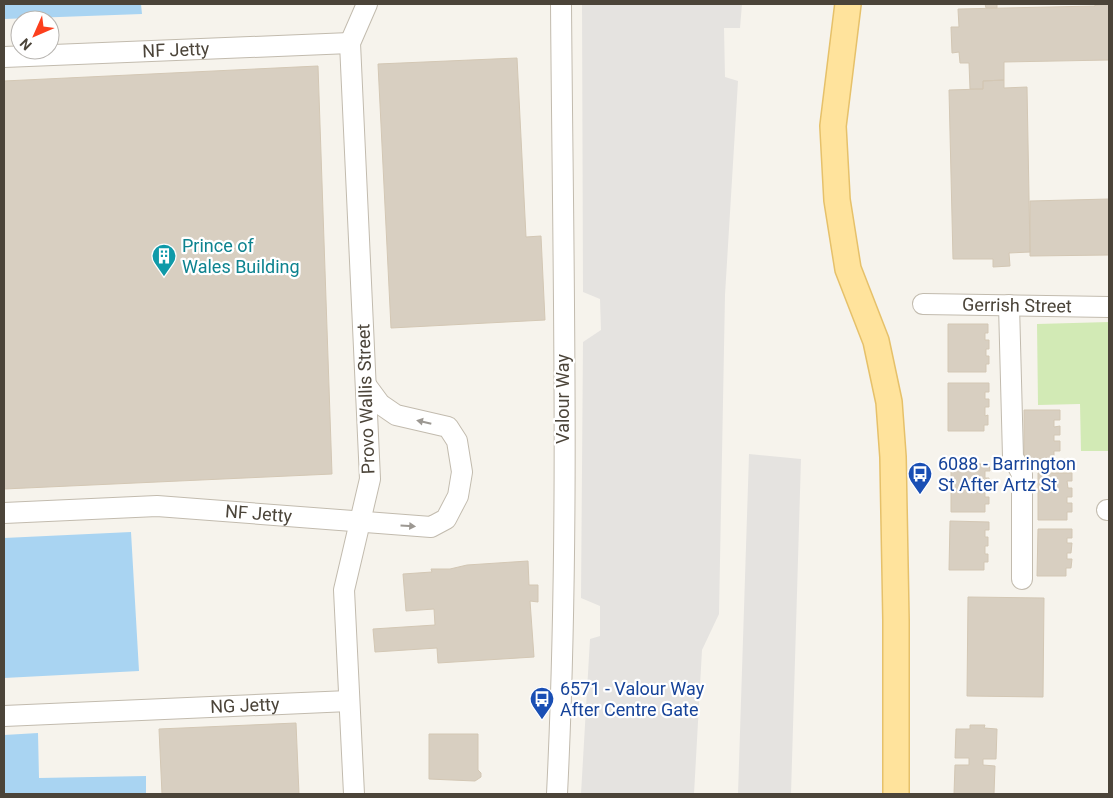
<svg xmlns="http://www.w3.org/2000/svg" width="1113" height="798" viewBox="0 0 1113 798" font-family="Roboto,sans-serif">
  <rect width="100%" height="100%" fill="#f6f3ec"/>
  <path fill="#d2eab5" d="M1109,322V451H1081L1080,404L1038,405L1037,324Z"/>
  <path fill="#e5e3e0" d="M582,4H742L740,28H724L725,77L738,81L725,295L719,614L702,650L694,794H581L590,639L600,636V606L581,598L583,342L601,330L600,299L583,292Z
    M749,454L801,459L791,794H738Z"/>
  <path fill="#a9d4f2" d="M4,4H141L142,14L4,19Z
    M131,532L139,671L4,678V538Z
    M38,733L39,778L146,776V794H4V735Z"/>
  <path fill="#d8cfc1" stroke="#d3c7b4" d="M985,4H997V8H986Z
    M1109,4V60L1004,62V80L983,81V89H970L969,63H960L959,52L952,53L951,27H959L958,9L1095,6V5Z
    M517,58L526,237L541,236L545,320L391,328L378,64Z
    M318,66L332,474L4,489V81Z
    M1004,80V88L1027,87L1030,252L1009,253L1010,266L993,267V259H953L949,90L983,89V81Z
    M1109,199V255L1030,256V201Z
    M948,324H988V333H985V340H989V349H986V356H989V364H986V372H948Z
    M948,383H989V392H985V399H989V407H985V416L988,415V425H984V431H948Z
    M1024,410H1060V420H1054V427L1060,426V435H1054V441H1060V451H1054V459H1024Z
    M951,464H989L990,471H985V478H989V488H985V497H989V504H985V512H951Z
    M1038,473H1072V481H1067L1068,488H1072V497H1067V503H1072V512H1067V520H1038Z
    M950,521L989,522V530H985V537H988V546H985V554H988V562H984V570H949Z
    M1038,529H1072V538H1067V543H1072L1071,553H1067V559H1072L1071,568H1066V576H1037Z
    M528,561L529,585H538V602L530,601L534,657L438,663L437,648L375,652L373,629L435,625L434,609L406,611L403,574L432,572L431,569H450L467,565Z
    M968,597L1044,598L1043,697L967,696Z
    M296,723L299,794H162L159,729Z
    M970,725H985L984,728L997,729L996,759H983V765L995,766L994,794H954L955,765H969V758H955L956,729H970Z
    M429,734H478V770L481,773V777L475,781L429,779Z"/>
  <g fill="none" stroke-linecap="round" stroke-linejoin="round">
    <defs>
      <g id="minor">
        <path id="s1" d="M4,57L350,43"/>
        <path id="s2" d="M923,304L1109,307"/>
        <path d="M1009,305L1013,457L1022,474V579"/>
        <path d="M1107,510H1109"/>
        <path id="s3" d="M4,513L157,506L431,527L446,519L458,496L462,472L457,441L448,427L396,415L380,404L366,385"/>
        <path id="s4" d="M4,716L349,701"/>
        <path d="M354,794L344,590L370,479L350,43L367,4"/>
        <path d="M557,794C570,531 563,267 561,4"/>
      </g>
      <path id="major" d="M848,4L833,126L837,200L848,269L876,341L889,402L893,457L896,620V794"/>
    </defs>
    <use href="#minor" stroke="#c2bbae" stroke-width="22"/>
    <use href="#major" stroke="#e6c16a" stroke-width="28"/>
    <use href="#minor" stroke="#fff" stroke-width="20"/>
    <use href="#major" stroke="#ffe39c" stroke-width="25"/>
  </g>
  <defs><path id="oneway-solid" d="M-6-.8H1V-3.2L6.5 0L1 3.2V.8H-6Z" transform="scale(1.25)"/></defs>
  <g fill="#9c9892">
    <use href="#oneway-solid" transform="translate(424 422) rotate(-167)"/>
    <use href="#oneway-solid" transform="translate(408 526) rotate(4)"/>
  </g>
  <defs>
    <symbol id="building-pin" viewBox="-11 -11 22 30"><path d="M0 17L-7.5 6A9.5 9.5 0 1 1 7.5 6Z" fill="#0f9aa8" stroke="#fff"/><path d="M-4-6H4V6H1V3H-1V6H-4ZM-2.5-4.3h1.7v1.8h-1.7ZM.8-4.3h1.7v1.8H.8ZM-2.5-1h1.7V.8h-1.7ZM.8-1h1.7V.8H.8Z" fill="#fff"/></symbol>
    <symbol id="bus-pin" viewBox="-11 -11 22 30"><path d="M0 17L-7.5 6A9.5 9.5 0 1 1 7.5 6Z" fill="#1a4fb4" stroke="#fff"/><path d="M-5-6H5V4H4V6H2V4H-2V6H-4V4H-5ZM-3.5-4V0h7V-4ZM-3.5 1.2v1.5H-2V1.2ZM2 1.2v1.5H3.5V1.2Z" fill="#fff"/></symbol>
  </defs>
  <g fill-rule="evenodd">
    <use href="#building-pin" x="150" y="242" width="28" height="38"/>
    <use href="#bus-pin" x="906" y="460" width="28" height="38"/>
    <use href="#bus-pin" x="528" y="685" width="28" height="38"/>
  </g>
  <g text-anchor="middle" stroke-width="4.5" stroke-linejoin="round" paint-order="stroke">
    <g font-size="18" fill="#4b4439" stroke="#fff">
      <text dy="6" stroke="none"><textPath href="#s1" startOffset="172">NF Jetty</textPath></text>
      <text dy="6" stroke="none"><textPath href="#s2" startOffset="94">Gerrish Street</textPath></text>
      <text transform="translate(366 399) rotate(-92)" y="6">Provo Wallis Street</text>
      <text transform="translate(563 399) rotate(-90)" y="6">Valour Way</text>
      <text dy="6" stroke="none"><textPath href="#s3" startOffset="255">NF Jetty</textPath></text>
      <text dy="6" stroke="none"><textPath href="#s4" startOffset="241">NG Jetty</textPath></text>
    </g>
    <g font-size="18" fill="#0d838f" stroke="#fff" text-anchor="start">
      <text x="182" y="252">Prince of<tspan x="182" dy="21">Wales Building</tspan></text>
    </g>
    <g font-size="18" fill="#164399" stroke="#fff" text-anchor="start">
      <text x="938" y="470">6088 - Barrington<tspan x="938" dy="21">St After Artz St</tspan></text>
      <text x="560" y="695">6571 - Valour Way<tspan x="560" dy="21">After Centre Gate</tspan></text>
    </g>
  </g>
  <rect width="1113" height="798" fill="none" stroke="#4b4439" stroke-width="10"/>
  <g transform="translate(35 35) rotate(225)"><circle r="24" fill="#ffffff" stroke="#b7b4b0"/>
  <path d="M0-4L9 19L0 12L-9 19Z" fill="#fc3f1d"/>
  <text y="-8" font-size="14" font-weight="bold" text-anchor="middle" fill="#4b4439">N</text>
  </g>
</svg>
